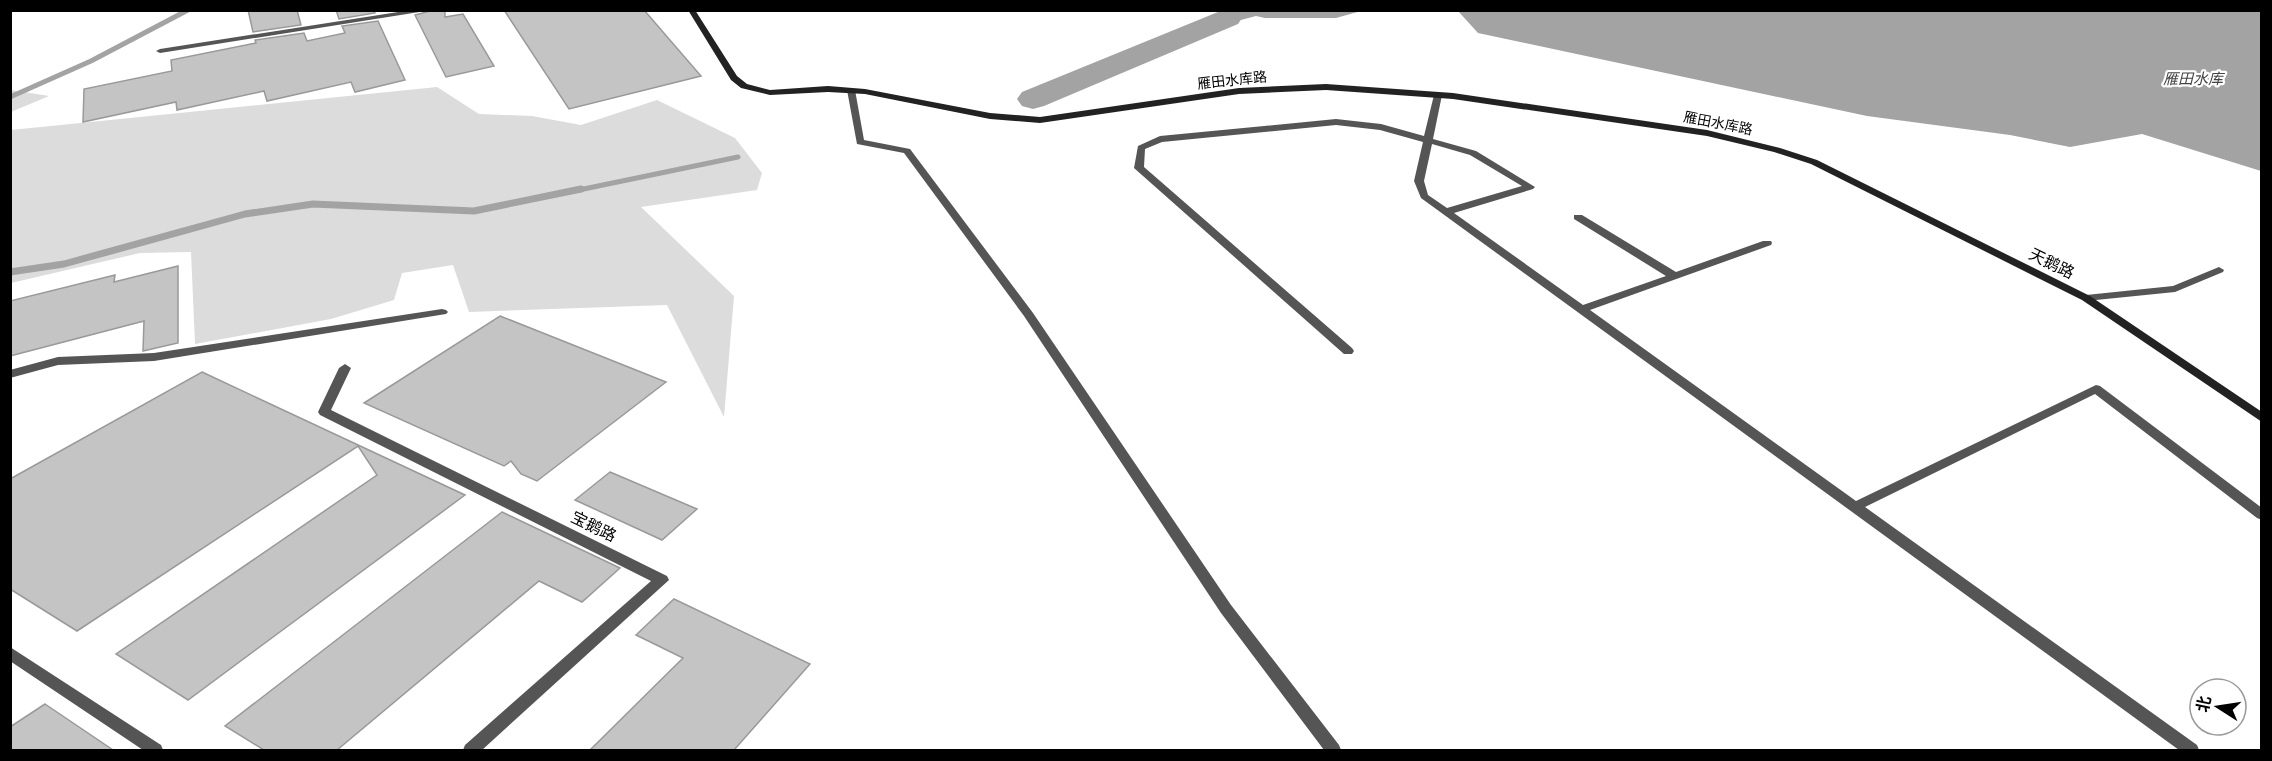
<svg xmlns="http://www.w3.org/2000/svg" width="2272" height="761" viewBox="0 0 2272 761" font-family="'PT Sans Narrow','Noto Sans SC',sans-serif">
  <rect width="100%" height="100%" fill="#fff"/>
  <path fill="#dcdcdc" d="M437,87L479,114L532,116L581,125L657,100L735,138L762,173L757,190L641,207L734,296L724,417L667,305L469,312L453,265L402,273L394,300L331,319L195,344L191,252L140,253L11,283V130Z
    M11,90L49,96L11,112Z"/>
  <path fill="#a3a3a3" d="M1224,10H1361V11L1336,18H1265L1256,16L1237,21L1218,14Z
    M1458,11H2261V171L2142,134L2070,147L2010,135L1867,116L1478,33Z"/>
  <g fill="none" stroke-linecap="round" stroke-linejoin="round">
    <path stroke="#a3a3a3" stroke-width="5" d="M10,97L91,61L188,10
      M574,191L738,157"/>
    <path stroke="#a3a3a3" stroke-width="7" d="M10,272L64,264L245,214L313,204L474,211L581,189"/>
    <path fill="#a3a3a3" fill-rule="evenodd" d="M1232,10L1238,12L1242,18L1238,24L1044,106L1033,109L1022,106L1017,99L1022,92L1218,12Z"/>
  </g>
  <path fill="#c4c4c4" stroke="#999" stroke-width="1.5" d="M248,10H297L301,25L253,32Z
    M336,10H374L375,13L339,19Z
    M434,10H445V17L463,14L494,66L446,77L415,15Z
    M504,10H644L701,76L569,109Z
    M378,21L405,80L355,92L351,82L267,101L264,91L177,110L176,102L83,122L84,89L172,71L171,60L256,43L255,40L304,33L307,41L345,33L342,26Z
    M178,266V343L143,351L144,321L10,356V301L115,275L114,282Z
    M500,316L563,341L666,382L537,481L521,474L511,461L504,466L364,403Z
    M202,372L465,495L188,700L116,654L377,475L358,446L77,631L10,589V479Z
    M610,472L697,509L662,540L575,500Z
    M502,512L620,568L582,602L539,581L337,750H264L225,726Z
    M674,599L810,664L734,750H590L683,658L636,635Z
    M45,704L113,750H10V727Z"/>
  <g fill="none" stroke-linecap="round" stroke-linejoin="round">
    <path fill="#555" fill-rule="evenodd" d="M411,10H432L160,53L156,51L160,49Z
      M848,88L855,90L864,140L910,149L1033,313L1231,605L1339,745L1341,750H1324L1221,613L1024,316L904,153L857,144L847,90Z
      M1438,92L1442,95L1433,139L1476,151L1535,187L1533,189L1454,213L1583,305L1666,276L1574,219V215H1582L1676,272L1763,241H1771L1772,243L1771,245L1590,310L1856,501L2096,385L2100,386L2262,508V520L2257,518L2095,394L1865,507L2197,745L2199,750H2179L1421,198L1414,181L1423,142L1380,130L1336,125L1162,142L1145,149L1144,167L1352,348L1354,351L1352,354H1344L1134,168L1138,146L1160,136L1336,119L1381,124L1424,136L1434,95ZM1432,144L1470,155L1522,186L1447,208L1428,195L1424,181Z
      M2219,267L2224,270L2223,272L2175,292L2086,301L2080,298L2086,295L2173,286Z
      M442,309L446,310L448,312L446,314L154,361L58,365L10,378V370L58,357L154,353Z
      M345,364L351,368L331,410L667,576L669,580L482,750H463L465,745L651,581L320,415L318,412L339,368Z
      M10,647L161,745L163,750H143L10,661Z"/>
    <path fill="#222" fill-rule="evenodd" d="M688,10H695L737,76L747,84L770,90L828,86L865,89L990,113L1040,117L1239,88L1326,84L1453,93L1707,130L1780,148L1817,160L2090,296L2262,412V422L2082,300L1811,164L1774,152L1707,136L1453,99L1326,90L1239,94L1040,123L990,119L865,94L828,92L770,95L741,88L731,80Z"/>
  </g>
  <g text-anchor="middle" stroke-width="4.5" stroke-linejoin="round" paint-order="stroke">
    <g font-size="14" fill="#000" stroke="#fff">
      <text transform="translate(1232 80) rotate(-6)" y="5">雁田水库路</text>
      <text transform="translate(1718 123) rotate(11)" y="5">雁田水库路</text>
    </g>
    <g font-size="15" font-style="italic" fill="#444" stroke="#fff">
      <text x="2193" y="84">雁田水库</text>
    </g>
    <g font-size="16" fill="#000" stroke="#fff">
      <text transform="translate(2052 263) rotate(26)" y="6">天鹅路</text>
      <text transform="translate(594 526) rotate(26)" y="6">宝鹅路</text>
    </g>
  </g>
  <rect width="2272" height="761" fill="none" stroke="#000000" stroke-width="24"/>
  <g transform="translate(2218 707) rotate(282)"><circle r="28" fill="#ffffff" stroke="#999999" stroke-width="1.5"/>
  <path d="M0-4.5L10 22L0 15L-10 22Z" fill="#000000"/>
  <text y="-9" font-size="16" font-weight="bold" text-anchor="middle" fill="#000000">北</text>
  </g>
</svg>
